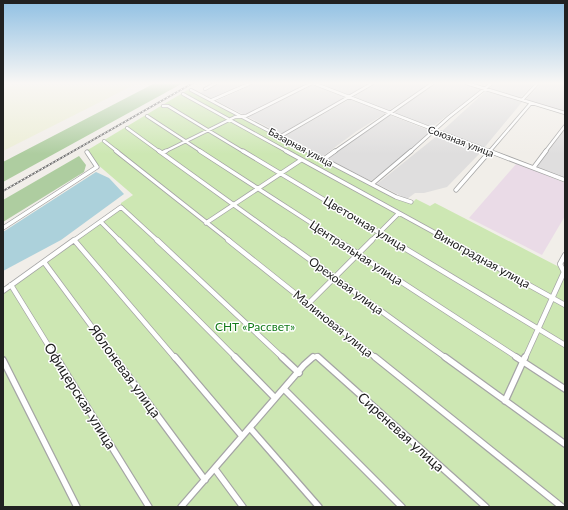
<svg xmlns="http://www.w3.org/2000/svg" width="568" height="510" viewBox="0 0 568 510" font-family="Lato,sans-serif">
  <rect width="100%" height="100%" fill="#f1eee9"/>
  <path fill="#dfdede" d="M219,83H249L213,99L200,93Z
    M256,83H308L245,115L216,101Z
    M317,83H370L349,95Z
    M377,83H430L388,111L353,97Z
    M436,83H462L482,89L432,127L393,113Z
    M495,83H535L520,98L488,89Z
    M542,83H565V112L525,100Z
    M313,84L346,97L281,134L248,117Z
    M487,90L522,102L484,148L441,132Z
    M350,99L386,113L357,131L323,156L285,136Z
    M390,115L433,132L371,181L328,159L362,133Z
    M565,129V180L536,167Z
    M438,135L482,151L447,187L424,193H415L407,199L377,184Z"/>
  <path fill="#eadbe7" d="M517,163L565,183V216L542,255L469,218Z"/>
  <path fill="#eceed6" d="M18,83H138L3,151V89Z"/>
  <path fill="#cde7b3" d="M189,89L372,184L412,203L416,199L430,206L435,203L565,270V507H3V291L121,207V203L133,195L90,158L86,151Z"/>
  <path fill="#aecda0" d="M155,83H183L3,182V162Z
    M79,156L86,165L84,172L3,222V200Z"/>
  <path fill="#acd1db" d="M96,172L109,178L124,194L61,240L3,271V232Z"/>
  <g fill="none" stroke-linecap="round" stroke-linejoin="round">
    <path stroke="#acd1db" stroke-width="2.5" d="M3,84L7,83"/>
    <defs>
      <path id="minor-far3" d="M313,83L492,152
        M466,83L565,113
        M205,89L216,83
        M191,90L309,152
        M183,94L288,152
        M212,100L251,83
        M522,100L538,83
        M163,106H168L244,152
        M147,116L202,152
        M127,128L160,152
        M281,136L373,83
        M104,141L118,152
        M164,152L235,117L246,116L312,83
        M334,152L433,83
        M410,152L449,117L492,83
        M489,152L531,103
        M545,152L565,126"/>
      <path id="minor-far2" d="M116,151L230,241
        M159,151L284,241
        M200,151L339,241
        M243,151L393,241
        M286,151L450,241
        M308,151L396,197L411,202
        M489,151L565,180
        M162,153L166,151
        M324,159L335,151
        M534,167L546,151
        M372,184L411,151
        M456,190L490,151
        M101,222L120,241
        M206,223L301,160
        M3,228L97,167L87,152
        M73,241L121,207L158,241
        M371,241L399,213"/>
      <path id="minor-far1" d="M119,240L236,358
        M157,240L283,358
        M228,240L376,358
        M283,240L446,358
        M337,240L518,358
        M391,240L565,345
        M448,240L565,305
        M75,241L175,358
        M44,262L115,358
        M11,285L56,358
        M3,291L74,240
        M308,304L372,240
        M312,358L317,356L319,358
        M525,358L564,272L560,264L565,255"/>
      <path id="minor" d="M56,357L149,507
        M114,357L205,480
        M175,357L242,436
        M235,357L275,398
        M282,357L299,373
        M318,357L486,507
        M375,357L562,507
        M445,357L565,444
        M516,357L565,389
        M3,360L77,507
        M284,389L402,507
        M505,401L525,357
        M250,428L319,507
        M215,469L243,507
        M181,507L304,365L313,357"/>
    </defs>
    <use href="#minor-far3" stroke="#a5a5a5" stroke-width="4"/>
    <use href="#minor-far2" stroke="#a5a5a5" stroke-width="5"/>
    <use href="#minor-far1" stroke="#a5a5a5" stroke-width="6"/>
    <use href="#minor" stroke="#a5a5a5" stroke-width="8"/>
    <use href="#minor-far3" stroke="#fff" stroke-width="2.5"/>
    <use href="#minor-far2" stroke="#fff" stroke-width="3.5"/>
    <use href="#minor-far1" stroke="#fff" stroke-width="4.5"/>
    <use href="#minor" stroke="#fff" stroke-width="5.5"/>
    <defs>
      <path id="rail" d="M3,191L193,83"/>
    </defs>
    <use href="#rail" stroke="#6f6f6f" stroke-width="2"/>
    <use href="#rail" stroke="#fff" stroke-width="1" stroke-dasharray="2" stroke-linecap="butt"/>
  </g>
  <linearGradient id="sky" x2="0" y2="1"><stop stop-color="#90c0e3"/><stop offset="0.54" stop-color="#f9f7f5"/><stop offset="1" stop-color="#f9f7f5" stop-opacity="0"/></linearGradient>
  <rect width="568" height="154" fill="url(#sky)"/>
  <g text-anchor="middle" stroke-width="3" stroke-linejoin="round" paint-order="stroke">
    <g font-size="10" fill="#212121" stroke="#fff">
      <text transform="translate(461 141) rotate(21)" y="4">Союзная улица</text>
      <text transform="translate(301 147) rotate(28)" y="4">Базарная улица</text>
    </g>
    <g font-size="12" fill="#212121" stroke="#fff">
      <text transform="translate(365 224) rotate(31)" y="4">Цветочная улица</text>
      <text transform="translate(356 253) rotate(33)" y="4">Центральная улица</text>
      <text transform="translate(482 259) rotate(29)" y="4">Виноградная улица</text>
      <text transform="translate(346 286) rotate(36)" y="4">Ореховая улица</text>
      <text transform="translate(333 324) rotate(39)" y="4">Малиновая улица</text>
    </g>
    <g font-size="12" fill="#137b1a" stroke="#fff">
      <text x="255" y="331">СНТ «Рассвет»</text>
    </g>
    <g font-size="14" fill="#212121" stroke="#fff">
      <text transform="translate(125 371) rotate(54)" y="5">Яблоневая улица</text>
      <text transform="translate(80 396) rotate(58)" y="5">Офицерская улица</text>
      <text transform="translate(401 432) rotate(42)" y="5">Сиреневая улица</text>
    </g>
  </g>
  <rect width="568" height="510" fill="none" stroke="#212121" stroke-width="8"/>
</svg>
